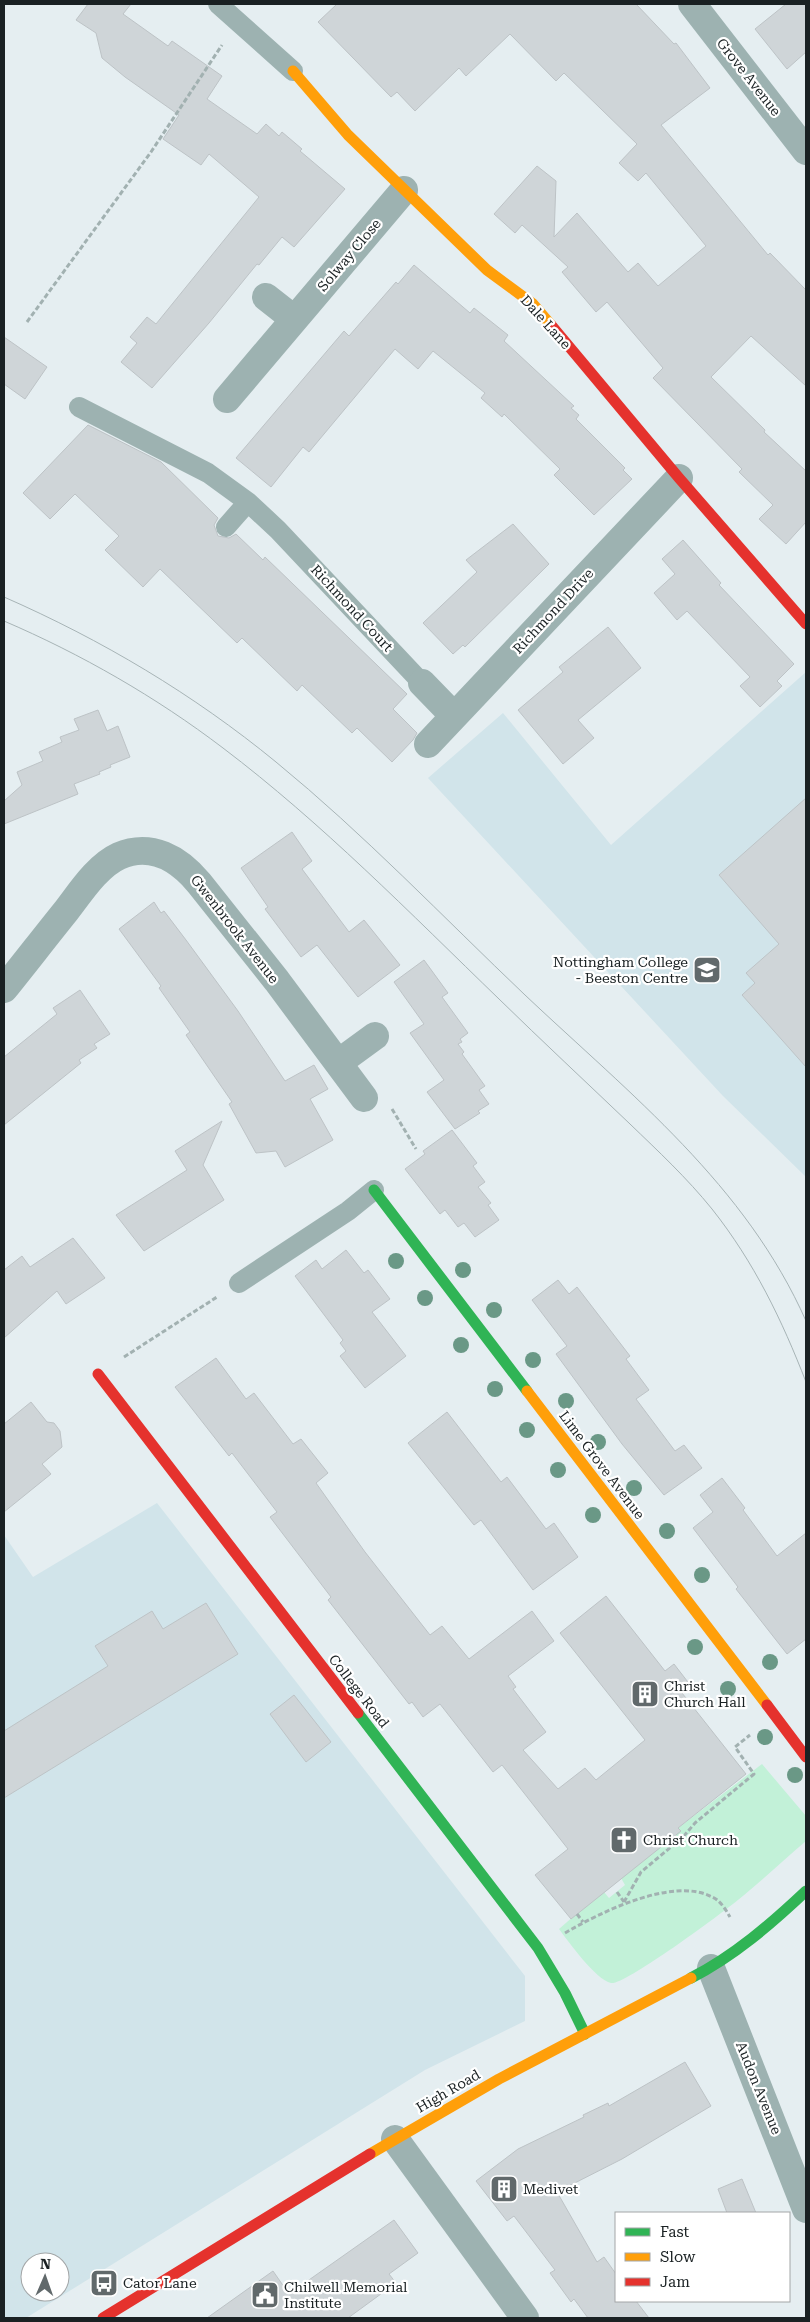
<svg xmlns="http://www.w3.org/2000/svg" width="810" height="2322" viewBox="0 0 810 2322" font-family="'Roboto Serif',serif">
  <rect width="100%" height="100%" fill="#e5eef1"/>
  <path fill="#d1e4ea" fill-rule="evenodd" d="M806,672V1177L723,1096L428,778L503,713L611,845Z
    M157,1503L525,1976V2021L425,2070L26,2318H4V1535L33,1577ZM30,2262H60V2292H30Z"/>
  <path fill="#c2f1d8" d="M762,1764L806,1816V1841C779,1864 753,1889 725,1910C711,1921 623,1986 611,1983C596,1980 568,1941 559,1929L583,1908L599,1886L609,1898L625,1885L621,1878L678,1828Z"/>
  <path fill="#cfd5d8" stroke="#bdc3c6" d="M88,4H131L123,14L168,46L172,41L222,76L207,99L257,134L266,124L279,136L282,132L302,149L300,151L345,189L294,247L282,237L259,265L257,264L209,323L152,388L121,362L137,343L130,337L147,317L156,324L259,197L209,154L201,165L163,139L179,115L125,77L102,58L96,33L76,20Z
    M337,4H636L674,44L676,43L710,88L661,125L768,255L770,253L806,290V386L751,336L711,377L765,430L764,432L806,471V522L786,544L759,519L773,505L739,472L742,469L653,378L663,368L607,302L596,312L562,272L568,267L522,225L515,233L494,214L537,166L556,181L554,237L577,213L628,272L638,263L658,286L706,246L646,173L638,181L619,163L637,144L564,73L556,81L510,34L466,76L459,68L415,111L397,92L391,97L318,22Z
    M786,4H806V52L787,69L755,29Z
    M414,265L470,313L474,308L508,335L504,341L574,406L571,408L579,415L576,419L625,468L623,470L632,479L594,515L554,475L560,469L504,414L502,417L481,398L485,393L433,351L418,369L395,349L309,452L303,447L271,487L236,458L344,331L349,336L396,282L398,284Z
    M4,337L47,367L25,399L4,384Z
    M88,425L161,462L218,518L214,525L218,536L229,538L236,534L263,560L265,557L407,694L393,709L417,733L413,740L392,762L357,728L352,733L302,685L297,691L242,638L237,643L160,569L143,587L105,550L119,536L75,494L50,519L23,493Z
    M513,524L549,564L465,647L463,645L453,654L423,623L477,572L466,560Z
    M683,540L721,583L719,585L794,664L777,681L782,686L760,707L740,686L750,677L687,611L677,620L654,593L675,574L662,559Z
    M608,627L641,668L578,720L594,738L563,764L518,710L563,672L559,667Z
    M98,710L107,731L118,726L130,757L110,765L111,767L99,772L100,774L74,784L78,794L4,824V801L22,785L17,772L43,761L39,752L62,742L60,737L79,730L74,719Z
    M806,798V1067L742,995L755,983L746,973L779,944L719,875Z
    M292,832L312,861L302,869L349,932L364,920L400,965L358,997L317,945L301,957L265,909L268,907L241,868Z
    M154,902L161,913L164,911L186,940L238,1011L285,1081L314,1065L328,1089L310,1099L333,1140L285,1167L276,1151L256,1153L229,1104L232,1102L186,1035L190,1032L159,988L161,986L119,929Z
    M424,960L448,993L442,997L468,1033L460,1039L462,1042L458,1044L464,1052L462,1054L485,1086L479,1090L489,1104L478,1111L480,1113L455,1129L427,1092L444,1080L410,1033L424,1024L394,982Z
    M80,990L110,1034L94,1044L97,1048L79,1060L81,1063L4,1125V1057L57,1014L53,1008Z
    M222,1121L203,1165L224,1200L144,1251L116,1215L187,1170L175,1151Z
    M452,1130L477,1163L473,1166L485,1182L478,1187L491,1203L488,1205L499,1220L475,1237L464,1223L458,1227L445,1210L440,1214L405,1169L425,1154L423,1151Z
    M73,1238L105,1278L66,1304L57,1291L4,1338V1270L22,1256L30,1267Z
    M346,1250L364,1273L368,1270L390,1299L372,1312L406,1356L365,1388L340,1356L346,1351L340,1343L343,1340L295,1276L316,1260L322,1269Z
    M558,1280L569,1294L577,1287L630,1356L626,1359L649,1390L636,1399L675,1451L684,1445L702,1468L664,1495L622,1444L556,1354L567,1346L532,1300Z
    M216,1358L246,1399L254,1393L293,1444L301,1439L328,1473L316,1483L365,1552L430,1635L442,1626L469,1659L532,1611L554,1641L508,1676L516,1687L513,1689L546,1732L523,1750L558,1789L585,1768L596,1780L645,1740L560,1633L606,1596L665,1671L674,1664L691,1686L682,1693L746,1774L678,1828L681,1831L571,1919L535,1875L568,1849L502,1765L493,1772L440,1704L423,1717L412,1702L409,1704L328,1600L331,1597L270,1517L277,1512L232,1453L229,1456L175,1387Z
    M31,1402L47,1422L54,1423L60,1431L62,1447L42,1464L51,1474L4,1512V1424Z
    M447,1412L501,1482L507,1477L546,1529L554,1523L578,1557L533,1590L481,1520L474,1525L408,1443Z
    M722,1478L745,1508L743,1510L777,1556L806,1533V1639L787,1654L736,1589L738,1587L693,1528L713,1512L700,1495Z
    M206,1603L238,1654L4,1798V1731L108,1666L95,1646L152,1611L163,1629Z
    M294,1695L331,1742L306,1762L270,1714Z
    M685,2062L711,2106L622,2159L557,2192L597,2262L604,2257L616,2274V2301H636L649,2318H588L574,2299L571,2302L550,2273L555,2270L514,2216L507,2221L476,2181L518,2149L584,2117L583,2115L608,2103L609,2106Z
    M742,2179L756,2213H727L718,2189Z
    M394,2220L418,2253L389,2274L396,2283L348,2318H207L273,2271L289,2294Z"/>
  <g fill="none" stroke-linecap="round" stroke-linejoin="round">
    <path stroke="#a2b1b1" stroke-width="3" stroke-dasharray="5 2.5" stroke-linecap="butt" d="M27,322L151,152L222,45
      M392,1109L416,1149
      M124,1357L217,1297
      M617,1892L624,1902
      M624,1902L641,1872L683,1837L695,1823L754,1774L735,1747L750,1735
      M577,1914L583,1922
      M565,1933C599,1913 673,1876 712,1897C720,1900 726,1910 730,1917"/>
    <path stroke="#9db2b1" stroke-width="20" d="M218,4L293,71
      M79,407L208,473L248,502L278,530L422,683
      M226,527L248,502
      M239,1283L348,1211L374,1190"/>
    <path stroke="#9db2b1" stroke-width="28" d="M692,4L806,151
      M266,297L294,319
      M227,399L404,190
      M422,683L454,716
      M428,744L679,478
      M4,989C25,963 45,937 66,911C80,893 97,866 119,856C151,842 179,859 199,883L277,981L364,1098
      M338,1063L375,1036
      M711,1968L806,2209
      M395,2139L525,2318"/>
    <path stroke="#30b455" stroke-width="11" d="M374,1190L527,1391
      M358,1713L538,1948L565,1993L585,2034
      M691,1978C734,1956 771,1924 806,1891"/>
    <path stroke="#ff9f0a" stroke-width="11" d="M293,71L348,135L487,270L533,304L551,325
      M527,1391L767,1705
      M370,2154L499,2079L691,1978"/>
    <path stroke="#e5322d" stroke-width="11" d="M551,325L679,478L806,624
      M98,1374L358,1713
      M767,1705L806,1757
      M103,2318L370,2154"/>
    <path stroke="#a7b4b6" stroke-width="1" d="M4,597C102,640 193,694 276,762C364,834 443,917 525,995C631,1095 746,1185 806,1321
      M4,621C81,654 156,697 223,748C322,823 410,913 499,999C542,1041 586,1082 630,1124C658,1151 687,1178 712,1209C754,1262 782,1320 806,1382"/>
  </g>
  <g fill="#6a9886">
    <circle cx="396" cy="1261" r="8"/>
    <circle cx="463" cy="1270" r="8"/>
    <circle cx="425" cy="1298" r="8"/>
    <circle cx="494" cy="1310" r="8"/>
    <circle cx="461" cy="1345" r="8"/>
    <circle cx="533" cy="1360" r="8"/>
    <circle cx="495" cy="1389" r="8"/>
    <circle cx="566" cy="1401" r="8"/>
    <circle cx="527" cy="1430" r="8"/>
    <circle cx="598" cy="1442" r="8"/>
    <circle cx="558" cy="1470" r="8"/>
    <circle cx="634" cy="1488" r="8"/>
    <circle cx="593" cy="1515" r="8"/>
    <circle cx="667" cy="1531" r="8"/>
    <circle cx="702" cy="1575" r="8"/>
    <circle cx="695" cy="1647" r="8"/>
    <circle cx="770" cy="1662" r="8"/>
    <circle cx="728" cy="1689" r="8"/>
    <circle cx="765" cy="1737" r="8"/>
    <circle cx="795" cy="1775" r="8"/>
  </g>
  <defs>
    <symbol id="university-square" viewBox="-11 -11 22 22"><rect x="-9" y="-9" width="18" height="18" rx="4" fill="#61696b" stroke="#fff"/><path d="M0-5L7-2L0 1L-7-2ZM-4 1L0 2.5L4 1V4Q0 6-4 4Z" fill="#fff"/></symbol>
    <symbol id="building-square" viewBox="-11 -11 22 22"><rect x="-9" y="-9" width="18" height="18" rx="4" fill="#61696b" stroke="#fff"/><path d="M-4-6H4V6H1V3H-1V6H-4ZM-2.5-4.3h1.7v1.8h-1.7ZM.8-4.3h1.7v1.8H.8ZM-2.5-1h1.7V.8h-1.7ZM.8-1h1.7V.8H.8Z" fill="#fff"/></symbol>
    <symbol id="church-square" viewBox="-11 -11 22 22"><rect x="-9" y="-9" width="18" height="18" rx="4" fill="#61696b" stroke="#fff"/><path d="M-1.2-6h2.4v3.5h3.3v2.4h-3.3V6h-2.4V-.1h-3.3v-2.4h3.3Z" fill="#fff"/></symbol>
    <symbol id="bus-square" viewBox="-11 -11 22 22"><rect x="-9" y="-9" width="18" height="18" rx="4" fill="#61696b" stroke="#fff"/><path d="M-5-6H5V4H4V6H2V4H-2V6H-4V4H-5ZM-3.5-4V0h7V-4ZM-3.5 1.2v1.5H-2V1.2ZM2 1.2v1.5H3.5V1.2Z" fill="#fff"/></symbol>
    <symbol id="civic-square" viewBox="-11 -11 22 22"><rect x="-9" y="-9" width="18" height="18" rx="4" fill="#61696b" stroke="#fff"/><path d="M-.6-6.5H3V-4.5H.6V-3L4-1V1h2V6H-6V1h2V-1L-.6-3ZM-1.2 2.5V6h2.4V2.5Z" fill="#fff"/></symbol>
  </defs>
  <g fill-rule="evenodd">
    <use href="#university-square" x="691" y="954" width="32" height="32"/>
    <use href="#building-square" x="629" y="1678" width="32" height="32"/>
    <use href="#church-square" x="608" y="1824" width="32" height="32"/>
    <use href="#building-square" x="488" y="2173" width="32" height="32"/>
    <use href="#bus-square" x="88" y="2267" width="32" height="32"/>
    <use href="#civic-square" x="249" y="2279" width="32" height="32"/>
  </g>
  <g text-anchor="middle" stroke-width="4.5" stroke-linejoin="round" paint-order="stroke">
    <g font-size="14" fill="#1a2123" stroke="#fff">
      <text transform="translate(749 77) rotate(52)" y="5">Grove Avenue</text>
      <text transform="translate(349 255) rotate(-50)" y="5">Solway Close</text>
      <text transform="translate(546 322) rotate(48)" y="5">Dale Lane</text>
      <text transform="translate(352 608) rotate(47)" y="5">Richmond Court</text>
      <text transform="translate(553 611) rotate(-47)" y="5">Richmond Drive</text>
      <text transform="translate(235 929) rotate(52)" y="5">Gwenbrook Avenue</text>
      <text transform="translate(602 1465) rotate(53)" y="5">Lime Grove Avenue</text>
      <text transform="translate(359 1691) rotate(52)" y="5">College Road</text>
      <text transform="translate(759 2088) rotate(68)" y="5">Audon Avenue</text>
      <text transform="translate(448 2091) rotate(-30)" y="5">High Road</text>
    </g>
    <g font-size="14" fill="#1a2123" stroke="#fff" text-anchor="start">
      <text x="688" y="967" text-anchor="end">Nottingham College<tspan x="688" dy="16">- Beeston Centre</tspan></text>
      <text x="664" y="1691">Christ<tspan x="664" dy="16">Church Hall</tspan></text>
      <text x="643" y="1845">Christ Church</text>
      <text x="523" y="2194">Medivet</text>
      <text x="123" y="2288">Cator Lane</text>
      <text x="284" y="2292">Chilwell Memorial<tspan x="284" dy="16">Institute</tspan></text>
    </g>
  </g>
  <rect width="810" height="2322" fill="none" stroke="#1a2123" stroke-width="10"/>
  <rect x="615" y="2212" width="175" height="90" fill="#ffffff" stroke="#a3a6a7"/>
  <rect x="625" y="2228" width="25" height="8" fill="#30b455" stroke="#a3a6a7"/>
  <text x="660" y="2237" font-size="15" fill="#1a2123">Fast</text>
  <rect x="625" y="2253" width="25" height="8" fill="#ff9f0a" stroke="#a3a6a7"/>
  <text x="660" y="2262" font-size="15" fill="#1a2123">Slow</text>
  <rect x="625" y="2278" width="25" height="8" fill="#e5322d" stroke="#a3a6a7"/>
  <text x="660" y="2287" font-size="15" fill="#1a2123">Jam</text>
  <g transform="translate(45 2277) rotate(2)"><circle r="24" fill="#ffffff" stroke="#a3a6a7"/>
  <path d="M0-4L9 19L0 12L-9 19Z" fill="#61696b"/>
  <text y="-8" font-size="14" font-weight="bold" text-anchor="middle" fill="#1a2123">N</text>
  </g>
</svg>
